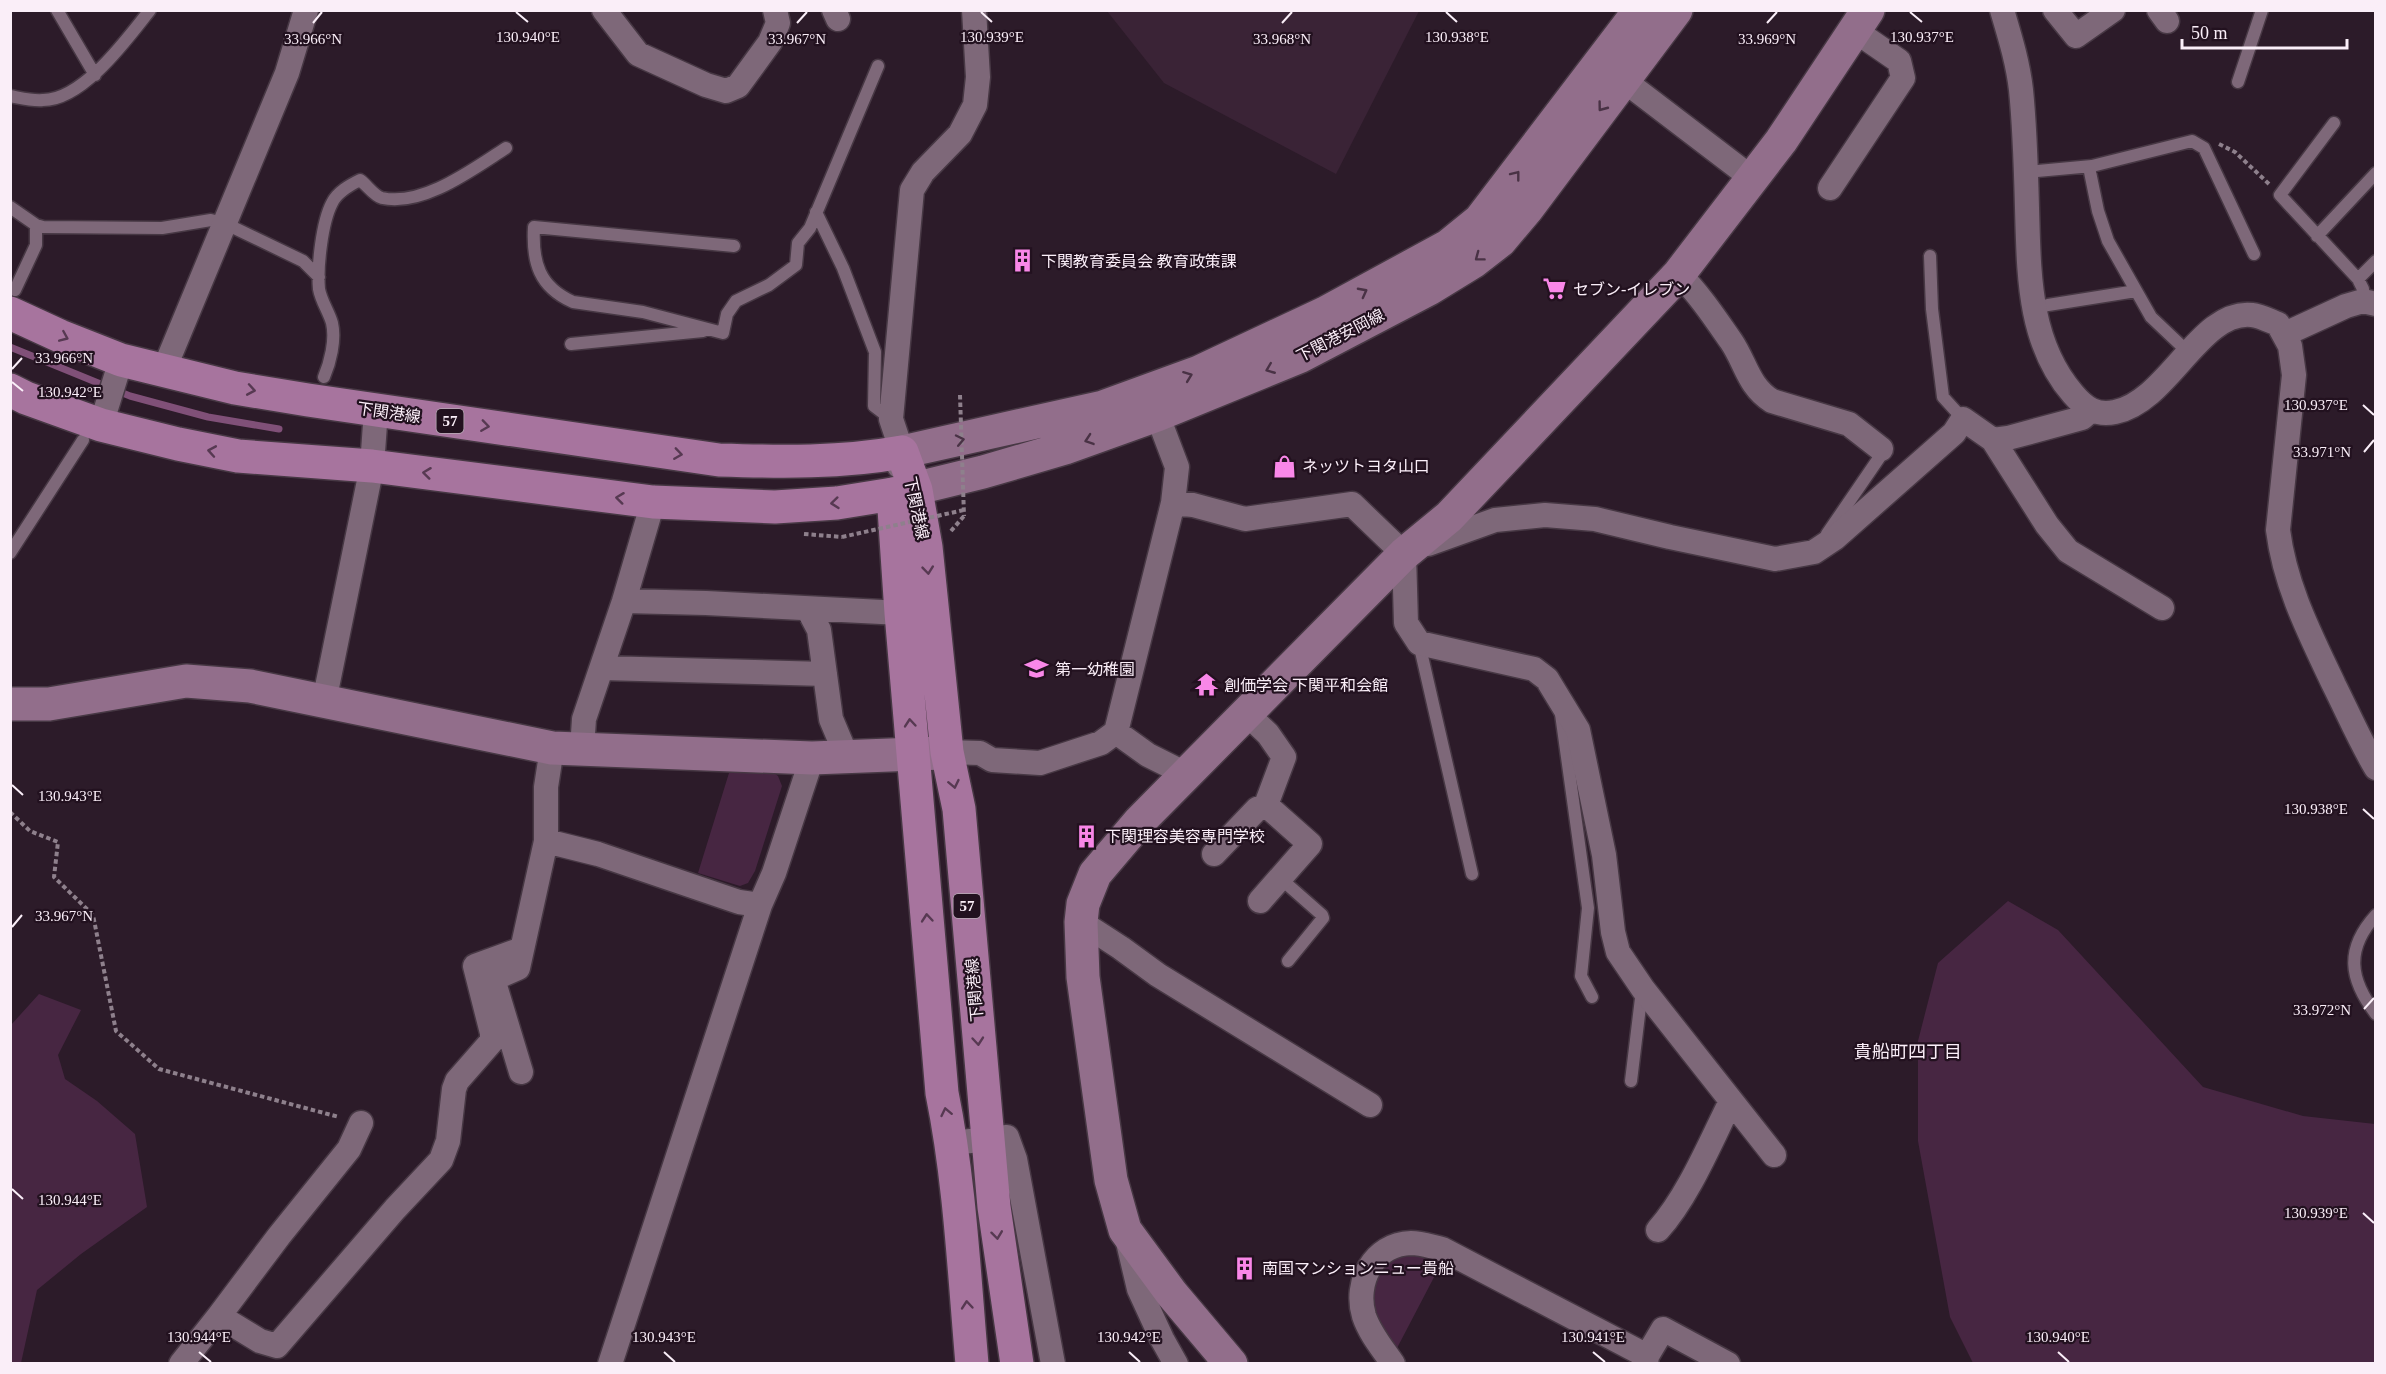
<svg xmlns="http://www.w3.org/2000/svg" width="2386" height="1374" viewBox="0 0 2386 1374" font-family="'Times New Roman','Noto Sans JP',serif">
  <rect width="100%" height="100%" fill="#2c1b29"/>
  <path fill="#3a2336" d="M1107,11H1419L1336,174L1164,83Z"/>
  <path fill="#472642" d="M771,771L778,776L782,786L755,871L748,883L740,886L698,873L729,773Z
    M2008,901L2058,930L2203,1087L2303,1116L2375,1124V1363H1973L1950,1317L1918,1141V1041L1938,963Z
    M39,994L81,1010L58,1055L65,1079L97,1101L135,1134L147,1207L81,1254L37,1290L21,1363H11V1025Z
    M1413,1255L1443,1260L1396,1350C1389,1338 1379,1327 1373,1314C1370,1306 1371,1296 1374,1287C1380,1265 1390,1258 1413,1255Z"/>
  <g fill="none" stroke-linecap="round" stroke-linejoin="round">
    <path stroke="#805078" stroke-width="7" d="M10,347L130,396L208,417L279,429"/>
    <defs>
      <path id="lane" d="M57,10L95,75
        M2238,82L2262,10
        M10,96C21,98 32,101 43,100C83,100 127,39 150,10
        M2334,123L2280,195L2358,279L2363,289V301
        M2089,167L2098,211L2108,241L2151,317L2189,353
        M2026,172L2092,166L2192,141L2204,148L2254,254
        M10,207L36,225L43,227L162,228L211,220L224,223L303,261L319,277
        M816,212L843,268L875,352L874,406L891,419
        M2317,236L2376,173
        M734,246L534,227C532,262 539,287 573,302L643,312L723,333L727,314L736,301L769,285L796,265L798,243L810,228L878,66
        M1930,256L1932,309L1943,397L1963,419
        M2358,279L2376,261
        M15,290L36,245V225
        M2034,309L2048,305L2136,291
        M571,344L703,331
        M324,377C330,363 336,340 332,323C329,312 321,301 319,289C317,267 322,222 332,203C337,192 350,185 360,180C367,185 374,196 382,198C423,207 473,169 506,148
        M1827,534L1879,458L1881,449
        M10,553L83,440
        M1419,643L1472,874
        M1561,714L1588,908L1581,976L1592,997
        M1280,878L1322,915L1323,918L1288,961
        M2376,915C2345,949 2349,979 2376,1014
        M1631,1081L1642,990"/>
      <path id="street" d="M604,10L638,54L706,85L726,91L738,86L770,42L778,23L775,10
        M834,10L838,19
        M2002,10C2010,37 2018,63 2021,90C2025,129 2026,169 2027,208C2029,273 2028,342 2073,394C2085,408 2096,416 2115,412C2169,401 2200,309 2252,315C2261,316 2270,321 2278,324L2290,346L2294,375L2278,530C2285,586 2310,634 2334,685C2348,713 2360,741 2376,768
        M2055,10L2076,36L2113,10
        M2159,10L2167,21
        M1622,79L1753,179
        M1830,188L1903,78L1899,61L1854,30
        M1679,274C1699,294 1715,318 1731,341C1746,363 1748,386 1772,401L1849,424L1881,449
        M2285,334L2346,306L2363,301L2376,304
        M163,372L287,73L306,10
        M101,425L121,360
        M1993,440L2047,525L2068,551L2162,608
        M899,466L902,452L891,419L912,190L923,172L960,134L975,105L978,77L974,10
        M1173,503L1193,505L1245,519L1352,504L1404,554L1406,623L1419,643L1534,669L1547,679L1578,730L1604,855L1613,932L1618,952L1643,989L1774,1155
        M1428,544L1495,520L1545,515L1595,519L1670,537L1775,559L1814,552L1835,538L1954,433L1963,419L1993,440L2008,438L2082,418L2090,411
        M624,601L706,603L901,613
        M808,609L819,630L831,719L847,757
        M602,668L825,674
        M324,702L372,466L376,410
        M1247,714L1268,734L1284,757L1266,805L1310,844L1260,901
        M1116,732L1173,503L1177,467L1152,401
        M582,749L584,719L624,601L653,502
        M947,752L980,753L992,760L1040,763L1101,743L1116,732L1148,755L1188,775
        M546,841L598,854L739,902L760,905
        M1214,854L1257,809L1266,805
        M1081,922L1121,948L1158,975L1370,1105
        M521,1072L493,979L518,968L546,841V787L552,748
        M952,1143L1007,1137L1015,1159L1053,1364
        M1658,1230C1688,1197 1711,1141 1731,1101
        M1127,1238L1139,1289L1162,1339L1176,1364
        M219,1316L279,1236L349,1149L361,1123
        M181,1364L219,1316L260,1341L277,1346L395,1209L441,1160L448,1141L454,1089L457,1081L492,1041V1033L475,966L522,949
        M610,1364L760,905L774,873L812,758
        M1393,1364C1383,1349 1370,1334 1364,1316C1354,1283 1373,1244 1411,1243C1422,1243 1432,1247 1442,1249L1647,1356
        M1646,1364L1647,1356L1663,1329L1728,1364"/>
      <path id="secondary" d="M902,452L1103,407L1199,372L1325,313L1448,246L1480,220L1640,10
        M893,494L983,472L1065,448L1157,415L1301,356L1429,289L1473,262L1500,241L1527,209L1676,10
        M10,704H49L186,681L250,686L552,748L812,758L942,753
        M1231,1364L1172,1294L1125,1230L1111,1180L1083,977L1081,922L1083,904L1095,874L1140,821L1404,554L1449,517L1679,274L1781,141L1868,10"/>
      <path id="primary" d="M10,313L60,336L121,360L235,388L308,400L719,460C780,462 842,463 902,452L916,490L926,547L947,752L959,809L994,1207L1017,1364
        M10,390L26,398L101,425L178,444L238,456L372,466L653,502L775,507L837,503L893,494L901,613L942,1093C960,1182 964,1273 972,1364"/>
    </defs>
    <use href="#lane" stroke="#473844" stroke-width="15"/>
    <use href="#street" stroke="#473844" stroke-width="27"/>
    <use href="#secondary" stroke="#473844" stroke-width="36"/>
    <use href="#primary" stroke="#473844" stroke-width="36"/>
    <path stroke="#8e808c" stroke-width="4" stroke-dasharray="4.5 3" stroke-linecap="butt" d="M2219,144L2235,152L2269,184
      M951,531L964,516
      M804,534L842,537
      M10,812L30,831L58,842L54,877L93,915L116,1031L159,1069L339,1117"/>
    <use href="#lane" stroke="#7e6879" stroke-width="12"/>
    <use href="#street" stroke="#7e6879" stroke-width="24"/>
    <use href="#secondary" stroke="#926e8b" stroke-width="33"/>
    <use href="#primary" stroke="#a7749e" stroke-width="33"/>
    <path stroke="#8e808c" stroke-width="4" stroke-dasharray="4.5 3" stroke-linecap="butt" d="M960,395L964,516
      M842,537L964,510"/>
  </g>
  <defs><path id="oneway-chevron" d="M-2-3.5L2.5 0L-2 3.5" fill="none" stroke-width="1.6" stroke-linecap="round" stroke-linejoin="round" transform="scale(1.5)"/></defs>
  <g stroke="#493245">
    <use href="#oneway-chevron" transform="translate(1602 107) rotate(127)"/>
    <use href="#oneway-chevron" transform="translate(1516 175) rotate(-52)"/>
    <use href="#oneway-chevron" transform="translate(1479 257) rotate(143)"/>
    <use href="#oneway-chevron" transform="translate(1363 292) rotate(-28)"/>
    <use href="#oneway-chevron" transform="translate(1270 369) rotate(158)"/>
    <use href="#oneway-chevron" transform="translate(1188 376) rotate(-21)"/>
    <use href="#oneway-chevron" transform="translate(960 440) rotate(-12)"/>
    <use href="#oneway-chevron" transform="translate(1089 440) rotate(161)"/>
  </g>
  <g stroke="#573952">
    <use href="#oneway-chevron" transform="translate(64 337) rotate(23)"/>
    <use href="#oneway-chevron" transform="translate(251 390) rotate(10)"/>
    <use href="#oneway-chevron" transform="translate(485 426) rotate(8)"/>
    <use href="#oneway-chevron" transform="translate(212 451) rotate(-170)"/>
    <use href="#oneway-chevron" transform="translate(678 454) rotate(8)"/>
    <use href="#oneway-chevron" transform="translate(427 473) rotate(-173)"/>
    <use href="#oneway-chevron" transform="translate(620 498) rotate(-173)"/>
    <use href="#oneway-chevron" transform="translate(835 503) rotate(174)"/>
    <use href="#oneway-chevron" transform="translate(928 570) rotate(84)"/>
    <use href="#oneway-chevron" transform="translate(910 723) rotate(-95)"/>
    <use href="#oneway-chevron" transform="translate(954 784) rotate(78)"/>
    <use href="#oneway-chevron" transform="translate(927 918) rotate(-95)"/>
    <use href="#oneway-chevron" transform="translate(978 1041) rotate(85)"/>
    <use href="#oneway-chevron" transform="translate(946 1112) rotate(-102)"/>
    <use href="#oneway-chevron" transform="translate(997 1235) rotate(83)"/>
    <use href="#oneway-chevron" transform="translate(967 1305) rotate(-95)"/>
  </g>
  <path fill="none" stroke="#faeef8" stroke-width="2" d="M516,12L528,22M981,12L992,22M1446,12L1457,22M1910,12L1922,22M313,23L322,12M797,23L807,12M1282,23L1292,12M1767,23L1777,12M12,369L22,358M12,382L23,391M2363,405L2374,415M2364,452L2374,440M12,785L23,795M2363,809L2374,819M12,927L22,915M2364,1009L2374,998M12,1189L23,1199M2363,1213L2374,1223M199,1352L211,1362M664,1352L675,1362M1129,1352L1140,1362M1593,1352L1605,1362M2058,1352L2069,1362"/>
  <defs>
    <symbol id="building-bare" viewBox="-9 -9 18 18"><path d="M-4-6H4V6H1V3H-1V6H-4ZM-2.5-4.3h1.7v1.8h-1.7ZM.8-4.3h1.7v1.8H.8ZM-2.5-1h1.7V.8h-1.7ZM.8-1h1.7V.8H.8Z" fill="#f987e8" stroke="#22111f" stroke-width="2.5" paint-order="stroke"/></symbol>
    <symbol id="supermarket-bare" viewBox="-9 -9 18 18"><path d="M-6-5.5h2.5l.6 2H6L4.5 2H-2.5L-4.4-4H-6ZM-1.5 3.2a1.3 1.3 0 1 0 .1 0ZM3 3.2a1.3 1.3 0 1 0 .1 0Z" fill="#f987e8" stroke="#22111f" stroke-width="2.5" paint-order="stroke"/></symbol>
    <symbol id="shop-bare" viewBox="-9 -9 18 18"><path d="M-5-2.5h2.3a2.7 3.5 0 0 1 5.4 0H5L5.5 6h-11ZM-1.5-2.5h3a1.5 2.3 0 0 0-3 0Z" fill="#f987e8" stroke="#22111f" stroke-width="2.5" paint-order="stroke"/></symbol>
    <symbol id="school-bare" viewBox="-9 -9 18 18"><path d="M0-5L7-2L0 1L-7-2ZM-4 1L0 2.5L4 1V4Q0 6-4 4Z" fill="#f987e8" stroke="#22111f" stroke-width="2.5" paint-order="stroke"/></symbol>
    <symbol id="temple-bare" viewBox="-9 -9 18 18"><path d="M0-6L5-2H3V0L6.5 2.5H4V6H1.5V3h-3V6H-4V2.5H-6.5L-3 0V-2H-5Z" fill="#f987e8" stroke="#22111f" stroke-width="2.5" paint-order="stroke"/></symbol>
  </defs>
  <g fill-rule="evenodd">
    <use href="#building-bare" x="1006" y="244" width="33" height="33"/>
    <use href="#supermarket-bare" x="1538" y="272" width="33" height="33"/>
    <use href="#shop-bare" x="1268" y="450" width="33" height="33"/>
    <use href="#school-bare" x="1020" y="652" width="33" height="33"/>
    <use href="#temple-bare" x="1190" y="668" width="33" height="33"/>
    <use href="#building-bare" x="1070" y="820" width="33" height="33"/>
    <use href="#building-bare" x="1228" y="1252" width="33" height="33"/>
  </g>
  <g text-anchor="middle" stroke-width="4.5" stroke-linejoin="round" paint-order="stroke">
    <g fill="#22111f" stroke="#b9acb7" stroke-width="1.5">
      <rect x="436.5" y="409" width="27" height="24" rx="4.5"/>
      <rect x="953.5" y="894" width="27" height="24" rx="4.5"/>
    </g>
    <g font-size="15" font-weight="bold" fill="#faeef8">
      <text x="450" y="426">57</text>
      <text x="967" y="911">57</text>
    </g>
    <g font-size="16" fill="#faeef8" stroke="#22111f" text-anchor="start">
      <text x="1041" y="267">下関教育委員会 教育政策課</text>
      <text x="1573" y="295">セブン-イレブン</text>
      <text x="1302" y="472">ネッツトヨタ山口</text>
      <text x="1055" y="675">第一幼稚園</text>
      <text x="1224" y="691">創価学会 下関平和会館</text>
      <text x="1105" y="842">下関理容美容専門学校</text>
      <text x="1262" y="1274">南国マンションニュー貴船</text>
    </g>
    <g font-size="16" fill="#faeef8" stroke="#22111f">
      <text transform="translate(1340 335) rotate(-27)" y="6">下関港安岡線</text>
      <text transform="translate(389 412) rotate(8)" y="6">下関港線</text>
      <text transform="translate(917 508) rotate(78)" y="6">下関港線</text>
      <text transform="translate(974 990) rotate(-95)" y="6">下関港線</text>
    </g>
    <g font-size="18" fill="#faeef8" stroke="#22111f">
      <text x="1908" y="1058">貴船町四丁目</text>
    </g>
  </g>
  <g font-size="15" text-anchor="middle" fill="#faeef8" stroke="#22111f" stroke-width="4.5" stroke-linejoin="round" paint-order="stroke">
    <text x="528" y="42">130.940°E</text>
    <text x="992" y="42">130.939°E</text>
    <text x="1457" y="42">130.938°E</text>
    <text x="1922" y="42">130.937°E</text>
    <text x="313" y="44">33.966°N</text>
    <text x="797" y="44">33.967°N</text>
    <text x="1282" y="44">33.968°N</text>
    <text x="1767" y="44">33.969°N</text>
    <text x="64" y="363">33.966°N</text>
    <text x="70" y="397">130.942°E</text>
    <text x="2316" y="410">130.937°E</text>
    <text x="2322" y="457">33.971°N</text>
    <text x="70" y="801">130.943°E</text>
    <text x="2316" y="814">130.938°E</text>
    <text x="64" y="921">33.967°N</text>
    <text x="2322" y="1015">33.972°N</text>
    <text x="70" y="1205">130.944°E</text>
    <text x="2316" y="1218">130.939°E</text>
    <text x="199" y="1342">130.944°E</text>
    <text x="664" y="1342">130.943°E</text>
    <text x="1129" y="1342">130.942°E</text>
    <text x="1593" y="1342">130.941°E</text>
    <text x="2058" y="1342">130.940°E</text>
  </g>
  <rect width="2386" height="1374" fill="none" stroke="#faeef8" stroke-width="24"/>
  <path d="M2182 39v9h165v-9" fill="none" stroke="#faeef8" stroke-width="3"/>
  <text x="2191" y="39" font-size="18" fill="#faeef8" stroke="#22111f" stroke-width="4.5" paint-order="stroke">50 m</text>
</svg>
